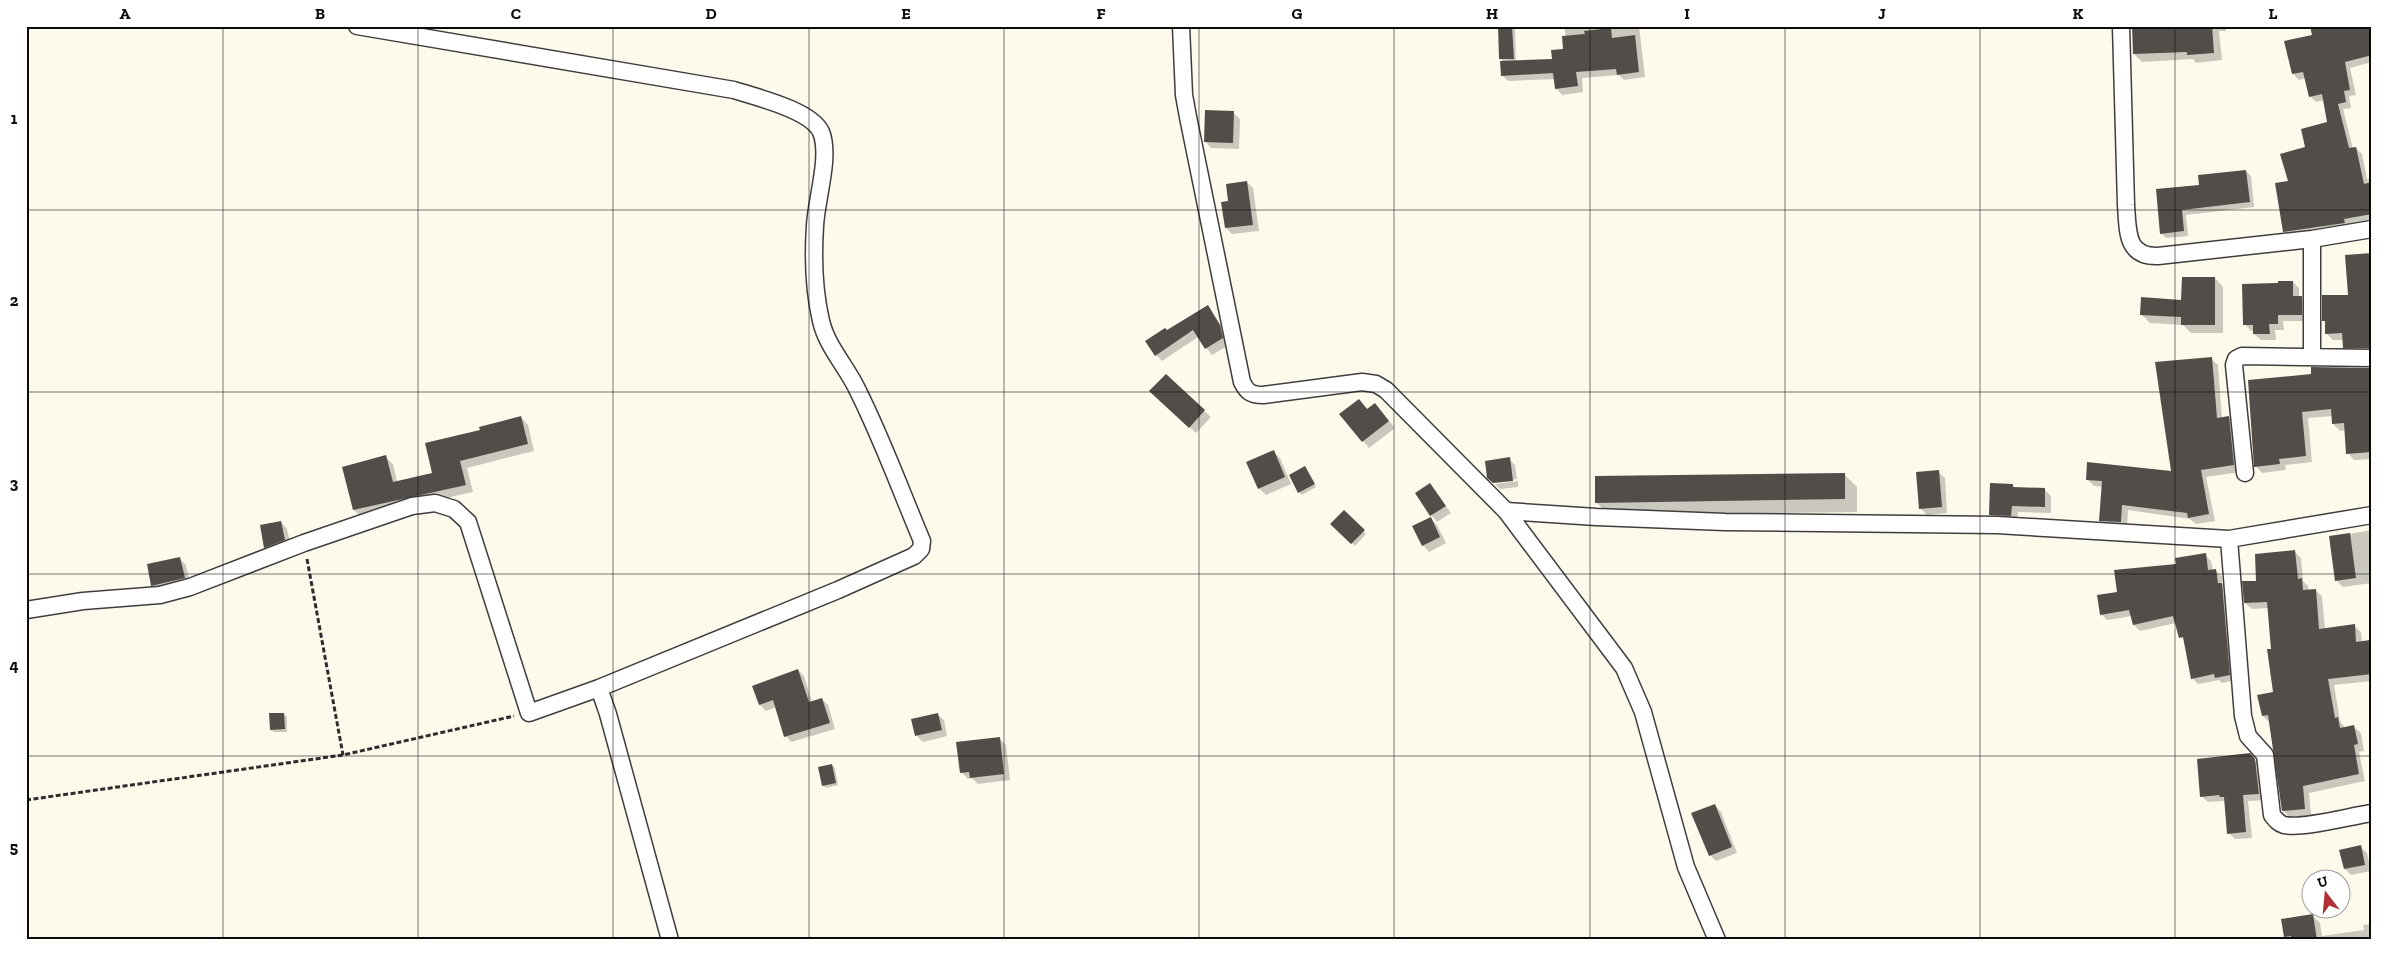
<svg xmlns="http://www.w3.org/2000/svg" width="2398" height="966" viewBox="0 0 2398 966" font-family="'Zilla Slab',serif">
  <rect width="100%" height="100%" fill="#fdfaec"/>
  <path fill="#0003" d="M1500,26H1515L1516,61L1553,60L1564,50L1566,37L1564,26H1639L1645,77L1624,80L1619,75L1582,78L1583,92L1562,95L1556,88L1555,79L1508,81L1502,75L1504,62L1501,59Z
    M2133,26H2226V31H2219L2222,60L2196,63L2193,59L2142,62L2134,54Z
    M2311,26H2372V62L2350,68L2356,95L2349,96L2351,108L2343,109L2353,149L2356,148L2362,154L2367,179L2372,178V221L2349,224L2350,229L2290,237L2284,232L2289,182L2307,148L2329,123L2324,100L2316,102L2310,96L2306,78L2299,80L2293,74L2314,35Z
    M1233,113L1240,119L1239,149L1211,148L1205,141Z
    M2246,171L2251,176L2254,207L2186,215L2188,236L2166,238L2161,233L2201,186Z
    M1247,182L1253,188L1259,231L1232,234L1226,228L1230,202Z
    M2372,255V355L2351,354L2344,347V340H2333L2326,333V323L2323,320L2349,296Z
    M2215,278L2223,287V333H2191L2183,325L2150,323L2141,314L2183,301Z
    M2293,282L2299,288V297L2308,304V321H2283L2284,330H2275L2276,340H2261L2254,334V331H2251L2245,324L2243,285Z
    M1208,307L1226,332L1229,345L1212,355L1198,337L1162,361L1156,355L1167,332Z
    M2211,359L2218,365L2222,419L2229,417L2235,424L2240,472L2206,477L2215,521L2196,524L2190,519L2128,510L2127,528L2107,527L2100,521L2103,487L2094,486L2087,479L2173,473Z
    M2372,369V459L2354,460L2348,453L2346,430L2340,431L2333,424L2332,416L2308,418L2312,462L2285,465L2286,470L2262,473L2256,466L2249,381Z
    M1166,376L1211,417L1196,433L1157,397Z
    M1359,400L1368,410L1375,404L1395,428L1369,448L1341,414Z
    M521,417L528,425L534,451L467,468L473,492L361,517L354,510L385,457L393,464L397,482L434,474L481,431Z
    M1273,452L1280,458L1291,484L1266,495L1259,488Z
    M1509,459L1515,465L1517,479L1493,482Z
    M1305,468L1316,487L1302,495L1299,492Z
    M1938,472L1945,478L1947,513L1927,515L1920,508Z
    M1844,474L1857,487V512L1609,515L1596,502Z
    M1518,481V487L1500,489L1495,484Z
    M1430,485L1451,513L1437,522L1431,515Z
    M2012,485L2016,489L2045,490L2051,496V513L2018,512L2017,522L1996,521L1990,514Z
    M1344,512L1366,534L1355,546L1332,524Z
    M1431,519L1437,525L1446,543L1429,552L1423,545Z
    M281,522L287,529L291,546L272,553L266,547Z
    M2372,530V583L2343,587L2337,581L2331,537Z
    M2295,552L2301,558L2303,581L2308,586L2309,591L2315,590L2322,596L2325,629L2354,626L2361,632L2362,642L2369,641L2372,644V681L2334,685L2340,721L2345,728L2354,727L2361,733L2364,751L2359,752L2365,781L2309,793L2311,815L2289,817L2283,810L2269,722L2263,716L2274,693L2269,608L2252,609L2245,603L2257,582Z
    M2205,555L2211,561L2213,571H2216L2222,577V584L2228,590L2235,680L2222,683L2219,680L2198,684L2192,678L2185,641L2181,637L2176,623L2140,631L2134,625L2132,616L2107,620L2101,614L2118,593Z
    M180,559L186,565L190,584L158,591L152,585Z
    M798,670L804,676L812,702L822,699L828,705L835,729L791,742L786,736L776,707L766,711L760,705L754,687Z
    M284,714L287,717V732H274L271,729Z
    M937,714L944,720L947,736L923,742L917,736Z
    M1000,739L1006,745L1010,780L978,784L972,778L968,779L961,772Z
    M2250,755L2261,767L2265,800L2248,801L2252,838L2235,839L2229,833L2225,801L2208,802L2201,796Z
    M832,765L835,768L838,785L826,788L823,785Z
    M1715,805L1721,812L1737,853L1716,861L1710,855Z
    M2361,847L2367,853L2371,871L2351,875L2345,869Z
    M2312,915L2320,923L2322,936L2364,930L2363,925L2372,924V940H2289L2285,937Z"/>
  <path fill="#534d49" d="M1498,26H1512L1514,59H1499Z
    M2132,26H2212L2214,53L2187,55V52L2133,54Z
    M2310,26H2368L2372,42V55L2345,62L2350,90L2344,91L2346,102L2338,104L2349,148L2356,147L2364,184L2372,182V214L2344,219L2345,223L2283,232L2275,183L2288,181L2280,154L2305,147L2301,129L2327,122L2322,94L2309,97L2303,72L2292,74L2284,41L2312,35Z
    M1611,28L1612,38L1635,35L1639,72L1617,75L1616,69L1576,72L1578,86L1555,89L1553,73L1501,76L1500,61L1552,59L1551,50L1563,49L1562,36L1585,34L1584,31Z
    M1205,110L1234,111L1233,143L1204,142Z
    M2246,170L2250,202L2182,210L2184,231L2160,234L2156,189L2199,185L2198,175Z
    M1247,181L1253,225L1225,228L1221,202L1228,201L1226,184Z
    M2372,253V348H2343L2342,333L2325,334V321H2322V295H2348L2345,255Z
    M2182,277H2215V325H2181V317L2140,315L2141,297L2181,300Z
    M2278,281H2293V296H2302V315H2278V324H2269L2270,334H2253V325H2243L2242,284L2278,283Z
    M1208,305L1220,325L1223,338L1205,349L1193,330L1155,356L1145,341L1165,328L1167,330Z
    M2212,357L2217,418L2229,416L2234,465L2201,470L2209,514L2188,518L2187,513L2122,505L2121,522L2099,521L2102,481L2086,480L2087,462L2171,471L2155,362Z
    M2311,367L2372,368V452L2346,454L2344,423L2332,424L2331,409L2302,412L2306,456L2279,459L2280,464L2254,467L2248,380L2311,374Z
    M1166,374L1205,410L1189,428L1149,391Z
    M1359,399L1367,409L1375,403L1389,421L1362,442L1339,414Z
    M521,416L528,444L460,461L466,485L353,510L342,467L386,455L393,482L432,473L425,443L480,430L479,427Z
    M1274,450L1285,477L1258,489L1246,462Z
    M1510,457L1513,481L1493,483L1487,478L1485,461Z
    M1305,466L1315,484L1298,493L1289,475Z
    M1939,470L1942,507L1919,509L1916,472Z
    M1845,473V499L1595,503V476Z
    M1430,483L1446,506L1430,516L1415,493Z
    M1990,483L2013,484V487L2045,488V507L2012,506L2011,516L1989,515Z
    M1344,510L1365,530L1351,544L1330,524Z
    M1431,517L1440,537L1422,546L1412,526Z
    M281,521L285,540L264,548L260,525Z
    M2350,533L2356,578L2335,581L2329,536Z
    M2295,550L2298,579L2302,578L2303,590L2316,589L2319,629L2355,624L2356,642L2370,640L2372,674L2328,679L2335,718L2338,717L2340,728L2354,725L2358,744L2354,745L2359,774L2303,786L2305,809L2282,811L2268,715L2262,716L2257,695L2273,692L2267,649H2271L2267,602L2244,603L2242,581H2256L2255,554Z
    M2206,553L2208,570L2216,569L2218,583H2222L2230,675L2215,678L2214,674L2191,679L2183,637L2179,638L2173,616L2133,625L2129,610L2100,615L2097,595L2117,592L2114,570L2176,564L2175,558Z
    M180,557L185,578L151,586L147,564Z
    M798,669L809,702L822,698L830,723L784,737L773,700L759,705L752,686Z
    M269,713H284L285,729L270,730Z
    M938,713L942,730L915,736L911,719Z
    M1000,737L1004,774L970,778L969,772L960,773L956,742Z
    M2250,753L2255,759L2259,794L2243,795L2246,832L2227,834L2224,797H2220L2219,795L2200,797L2197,759Z
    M832,764L836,783L822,786L818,767Z
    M1715,804L1732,847L1709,856L1691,813Z
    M2361,845L2365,865L2344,869L2339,850Z
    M2313,914L2317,940H2291V936L2284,937L2281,919Z"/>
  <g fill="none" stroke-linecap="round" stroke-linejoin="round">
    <defs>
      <path id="street" d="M357,26L734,90C755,97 811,110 821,132C831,156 816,200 815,226C813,256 814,291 821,321C827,347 847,367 858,391C882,439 901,491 922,541L921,549L914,556L838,590L599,688
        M1181,26L1184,95L1188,117L1242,382C1247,392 1251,395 1263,395L1362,382L1376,384L1386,390L1506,511L1624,668L1643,712L1686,867L1717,940
        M2121,26L2126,205C2128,232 2126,257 2158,256L2312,239
        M2312,357V239L2372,229
        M2245,473L2234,365L2236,359L2242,356L2372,358
        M1506,511L1596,517L1725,522L1997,525L2229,539L2372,515
        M2229,539L2243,716L2248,736L2265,755L2272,815C2276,820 2278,823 2284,825C2304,829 2350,816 2372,813
        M26,610L83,601L160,595L190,587L304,543L412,506L435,503L454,509L468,522L529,713L599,688L608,714L670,940"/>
    </defs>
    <use href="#street" stroke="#3e3e3e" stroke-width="19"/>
    <path stroke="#2d2d2d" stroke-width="3" stroke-dasharray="5 2.5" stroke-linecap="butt" d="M307,559L343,755
      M26,800L343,755L514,716"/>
    <use href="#street" stroke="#fff" stroke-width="16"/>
  </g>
  <path fill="none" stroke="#0b0b0b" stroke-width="1" stroke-opacity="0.55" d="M223,26V940M418,26V940M613,26V940M809,26V940M1004,26V940M1199,26V940M1394,26V940M1590,26V940M1785,26V940M1980,26V940M2175,26V940M26,210H2372M26,392H2372M26,574H2372M26,756H2372"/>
  <rect width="2398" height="966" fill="none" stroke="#ffffff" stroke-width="55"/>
  <g transform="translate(2326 894) rotate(344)"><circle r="24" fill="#ffffff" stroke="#9d9d9d"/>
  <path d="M0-4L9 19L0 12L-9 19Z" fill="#af3035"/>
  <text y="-8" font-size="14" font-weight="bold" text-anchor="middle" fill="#0b0b0b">U</text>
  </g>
  <rect x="28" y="28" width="2342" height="910" fill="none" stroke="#0b0b0b" stroke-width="2"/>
  <g font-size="16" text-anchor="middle" font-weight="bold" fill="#0b0b0b">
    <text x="125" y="19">A</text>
    <text x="320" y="19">B</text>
    <text x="516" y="19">C</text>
    <text x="711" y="19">D</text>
    <text x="906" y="19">E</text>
    <text x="1101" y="19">F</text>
    <text x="1297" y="19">G</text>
    <text x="1492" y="19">H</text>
    <text x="1687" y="19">I</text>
    <text x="1882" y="19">J</text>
    <text x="2078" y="19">K</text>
    <text x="2273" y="19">L</text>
    <text x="14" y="124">1</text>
    <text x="14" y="306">2</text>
    <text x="14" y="489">3</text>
    <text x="14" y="671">4</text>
    <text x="14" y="853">5</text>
  </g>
</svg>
